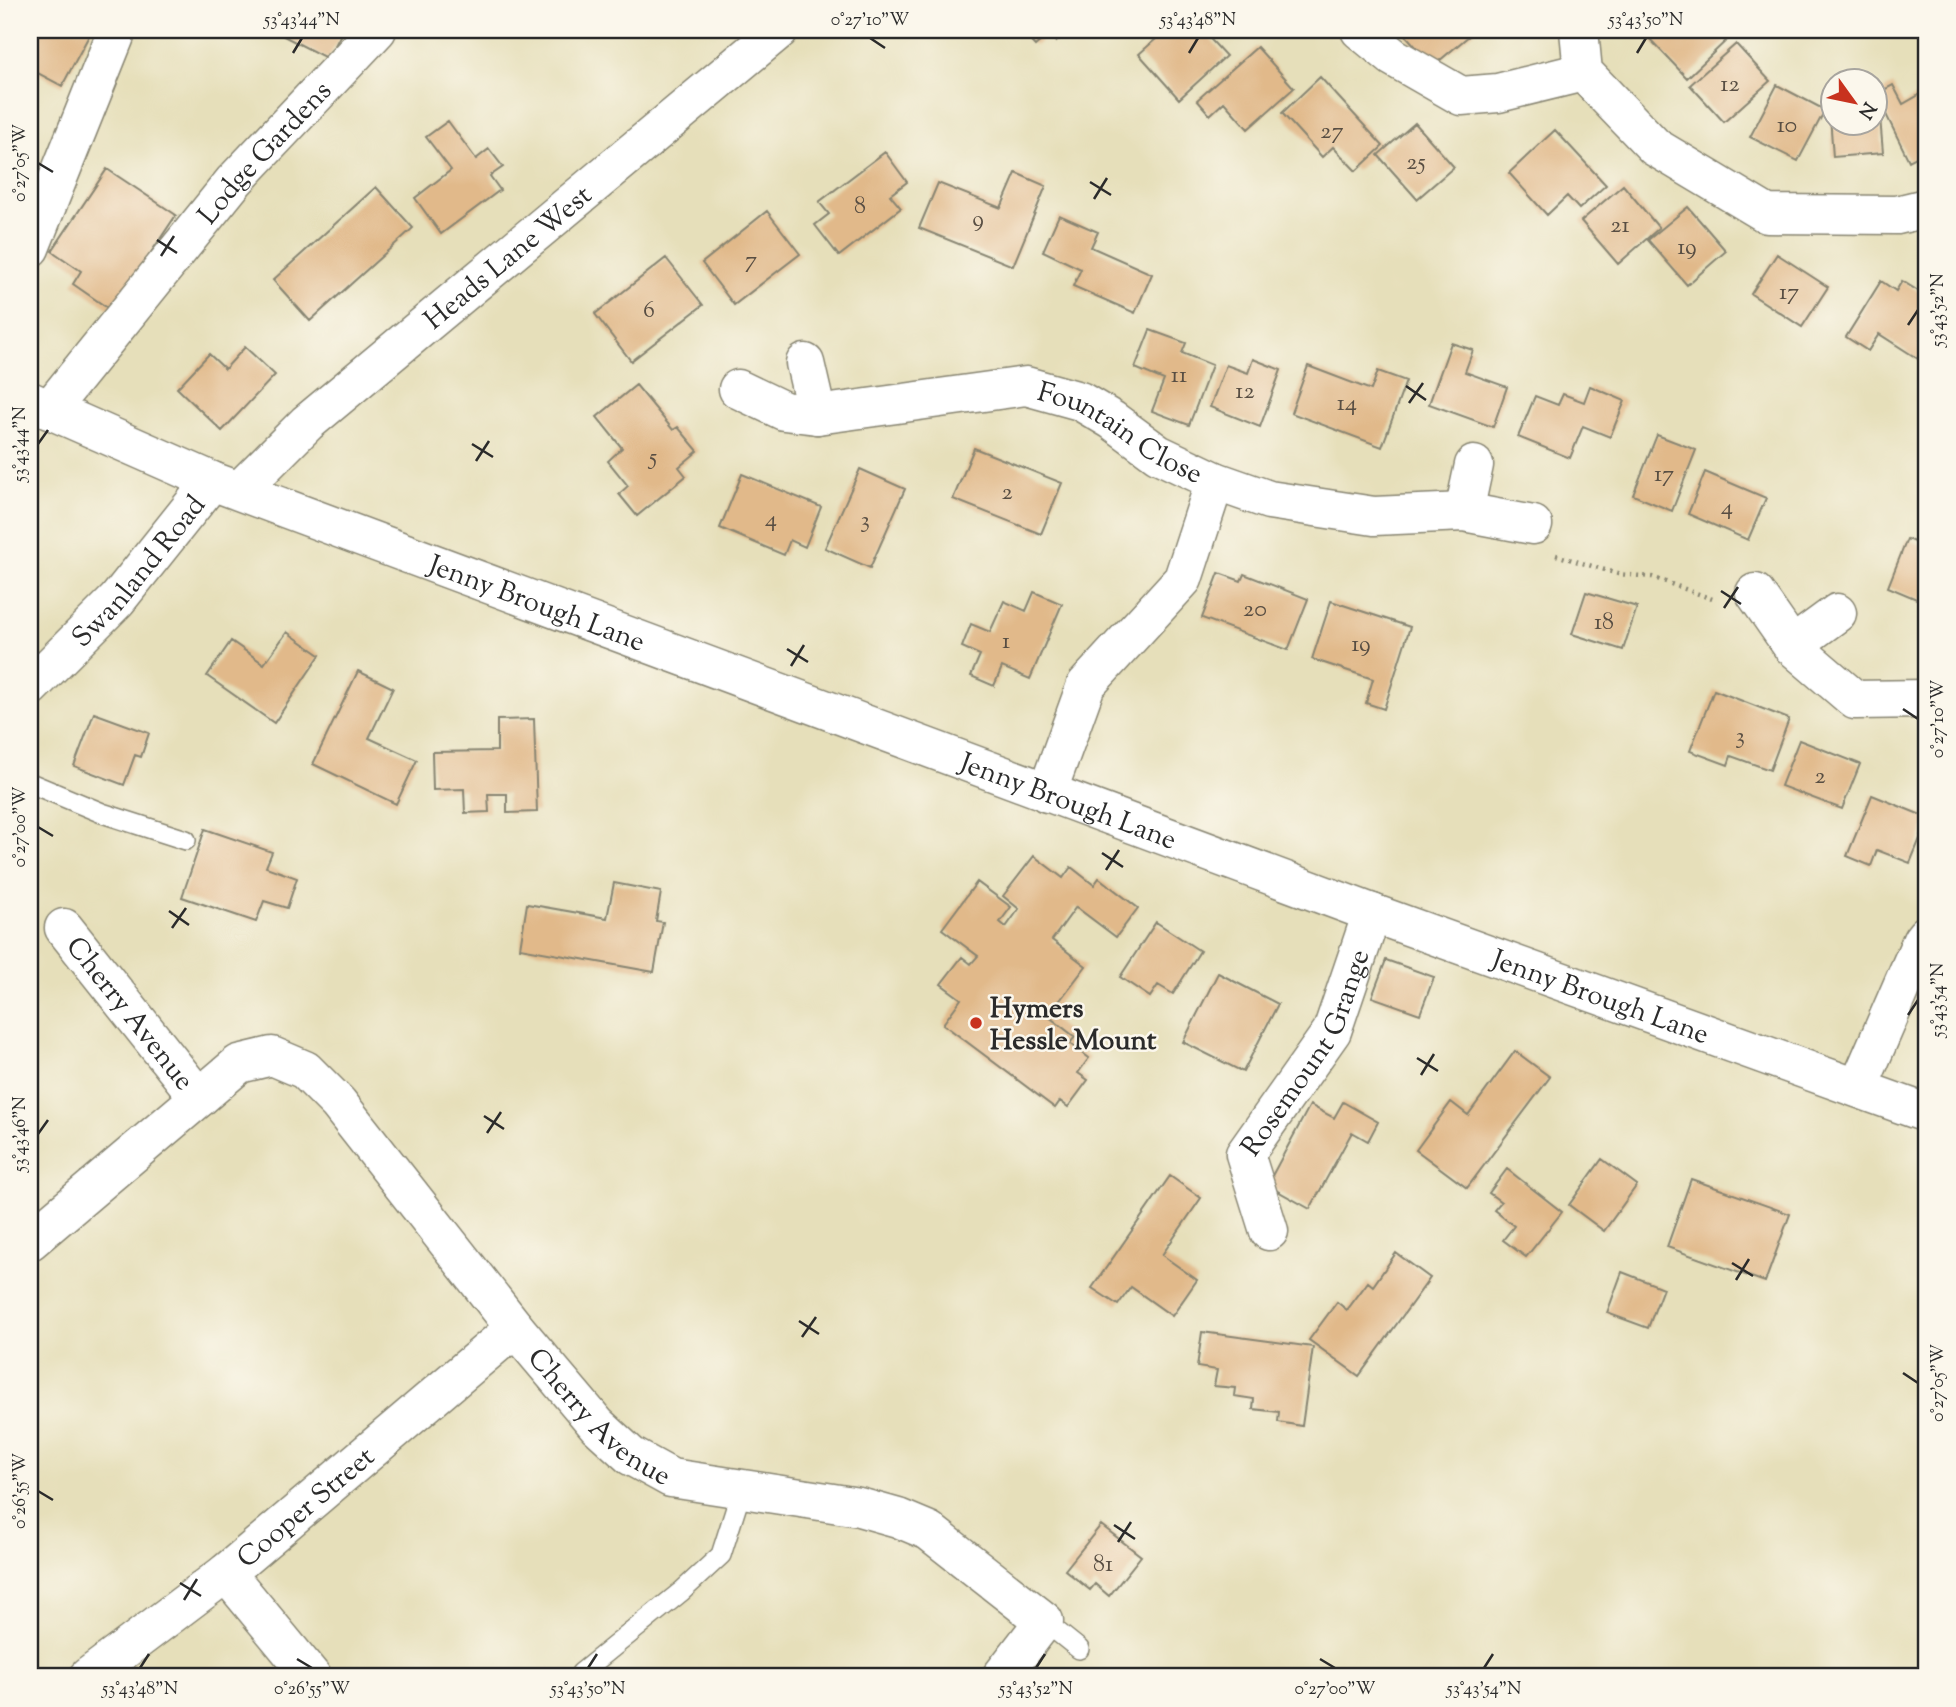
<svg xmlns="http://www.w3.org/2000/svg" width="1956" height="1707" viewBox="0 0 1956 1707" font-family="'Sorts Mill Goudy',serif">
  <rect width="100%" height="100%" fill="#fbf7ec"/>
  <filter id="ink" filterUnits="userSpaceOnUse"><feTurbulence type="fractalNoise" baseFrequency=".0143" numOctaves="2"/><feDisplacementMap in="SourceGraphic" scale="14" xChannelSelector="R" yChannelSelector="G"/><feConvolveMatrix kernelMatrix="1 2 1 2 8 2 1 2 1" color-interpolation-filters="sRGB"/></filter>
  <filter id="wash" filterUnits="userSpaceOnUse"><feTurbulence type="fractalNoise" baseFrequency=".00686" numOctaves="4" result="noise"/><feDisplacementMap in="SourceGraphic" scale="28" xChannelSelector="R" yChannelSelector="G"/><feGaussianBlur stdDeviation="1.57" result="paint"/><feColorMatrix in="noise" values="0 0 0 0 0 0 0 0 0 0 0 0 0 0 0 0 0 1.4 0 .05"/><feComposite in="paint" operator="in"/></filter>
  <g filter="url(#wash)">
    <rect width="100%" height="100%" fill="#e6dfba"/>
    <g id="blocks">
      <path fill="#e1b98a" d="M30,30H92L62,86L30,69Z
        M272,30H343L328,59Z
        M1020,30H1070L1056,42L1049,34L1035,46Z
        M1166,30H1202L1226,56L1179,99L1139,54Z
        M1401,30H1476L1433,66Z
        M1654,30H1725L1731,36L1687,78L1647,36Z
        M1736,44L1770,81L1724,122L1690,85Z
        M1257,47L1294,88L1248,129L1224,102L1210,115L1197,100Z
        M1320,77L1383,146L1356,171L1333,147L1322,157L1282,113Z
        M1777,85L1825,110L1798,161L1750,137Z
        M1893,85L1903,104L1926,91V152L1909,161L1876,94Z
        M1828,88H1834V122H1876V106L1879,105L1883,153L1833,157Z
        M448,121L476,159L489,149L503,167L490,176L500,190L441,234L415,198L451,170L426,137Z
        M1415,123L1454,167L1417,199L1378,155Z
        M1555,130L1606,185L1579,209L1567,196L1547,215L1509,173Z
        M885,152L907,182L890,195L901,208L839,256L815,225L829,214L819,202Z
        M107,169L176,215L112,311L73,284L81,271L52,251Z
        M1016,173L1046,186L1013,266L919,228L938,183L1001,208Z
        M1623,185L1659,228L1618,264L1581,221Z
        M376,187L413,228L310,321L273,280Z
        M1688,207L1726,251L1687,285L1648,240Z
        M767,211L800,254L734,305L702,263Z
        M1059,215L1098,232L1091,247L1152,274L1135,313L1073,286L1081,269L1043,251Z
        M1777,254L1828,287L1802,327L1751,294Z
        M666,258L703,305L631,361L595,314Z
        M1881,281L1896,291L1902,281L1926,296L1921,309L1926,312V364L1879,334L1868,351L1846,337Z
        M1150,330L1186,343L1182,353L1212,365L1189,425L1152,411L1164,380L1135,368Z
        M1451,343L1473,350L1465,372L1507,387L1493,427L1429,404Z
        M245,347L275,375L222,431L177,388L209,354L225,369Z
        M1253,359L1281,370L1260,427L1210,407L1226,365L1248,373Z
        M1308,366L1371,390L1378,371L1406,381L1382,447L1291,413Z
        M636,385L673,430L678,427L698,451L679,467L686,476L637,516L619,494L628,486L608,461L622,448L597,417Z
        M1590,386L1625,401L1610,437L1583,426L1570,458L1518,437L1535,396L1558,405L1563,394L1584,402Z
        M1657,435L1696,450L1672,511L1633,495Z
        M974,448L1062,483L1041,534L953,499Z
        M860,469L905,489L870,568L825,548Z
        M1705,472L1766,498L1748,540L1688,514Z
        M742,474L821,507L805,547L790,540L784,555L720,528Z
        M1907,539L1926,547V603L1888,587Z
        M1219,573L1241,581L1244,574L1308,599L1288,650L1202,618Z
        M1034,592L1062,604L1030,679L1002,667L994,686L971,676L980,655L962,647L971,624L990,632L1004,601L1026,611Z
        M1586,592L1637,607L1623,650L1572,634Z
        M1331,601L1410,627L1384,709L1366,703L1373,679L1312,659Z
        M287,632L320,655L274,723L207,676L231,641L264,664Z
        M358,671L393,688L369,738L417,760L396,804L313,764Z
        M1714,690L1789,719L1770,770L1731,756L1728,765L1690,751Z
        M94,713L149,733L141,757L135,755L124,785L74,766Z
        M534,719L537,812L507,813V794H488L489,812L465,813L464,789L433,790L432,752L497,751V720Z
        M1799,740L1860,764L1842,809L1781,786Z
        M1872,795L1926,817V824L1910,863L1877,850L1871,866L1847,856Z
        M205,829L272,852L266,867L297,878L287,908L264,901L256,922L182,897Z
        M1034,856L1063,878L1071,867L1094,885L1099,878L1138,908L1116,937L1076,907L1052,940L1086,966L1048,1016L1075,1037L1070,1043L1089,1058L1078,1073L1088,1080L1068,1107L1060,1101L1055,1108L943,1024L961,999L941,984L962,957L971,964L978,956L942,929L977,882L1011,907L1000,922L1006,927L1019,909L1003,896Z
        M614,883L661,892L656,921L663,922L654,972L520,948L527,904L607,918Z
        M1156,922L1200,951L1173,994L1158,985L1150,997L1120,977Z
        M1386,960L1434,977L1420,1014L1372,997Z
        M1218,973L1278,1004L1243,1072L1183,1042Z
        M1515,1051L1550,1077L1467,1188L1416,1150L1451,1102L1468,1115Z
        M1343,1102L1378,1122L1368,1141L1352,1132L1310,1209L1267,1185L1310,1105L1334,1118Z
        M1602,1159L1637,1185L1604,1231L1569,1205Z
        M1507,1169L1562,1212L1526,1257L1503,1240L1514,1226L1494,1210L1501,1202L1489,1193Z
        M1170,1176L1201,1198L1162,1255L1197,1280L1172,1316L1131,1287L1118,1305L1092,1288Z
        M1691,1179L1790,1214L1765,1282L1667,1247Z
        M1396,1253L1430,1278L1359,1376L1309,1340L1337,1302L1347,1310L1368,1282L1373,1286Z
        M1622,1272L1663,1288L1648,1328L1607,1313Z
        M1202,1332L1313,1347L1302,1426L1278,1422L1279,1412L1253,1409L1254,1399L1234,1396L1235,1388L1214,1386L1217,1370L1197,1367Z
        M1101,1525L1141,1556L1109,1596L1095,1584L1090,1590L1065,1570Z"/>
    </g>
  </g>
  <g filter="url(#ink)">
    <use href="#blocks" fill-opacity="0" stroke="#888572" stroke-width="2"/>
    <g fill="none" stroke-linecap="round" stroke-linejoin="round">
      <defs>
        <path id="service" d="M30,783L102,813L186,840
          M1044,1621L1079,1649
          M581,1673L682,1591L721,1555L742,1489"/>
        <g id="minor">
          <path d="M1360,30L1393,57L1461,96L1498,93L1583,72"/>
          <path d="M1579,30L1583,72L1655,147L1767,214L1897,215L1926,208"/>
          <path d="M30,248L115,36L113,30"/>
          <path d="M805,363L817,415"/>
          <path id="s1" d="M738,389L784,411L817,415L1026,386L1080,401L1112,420L1158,454L1215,481"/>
          <path id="s2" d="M49,410L234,181L377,30"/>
          <path id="s3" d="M240,490L307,423L779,30"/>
          <path d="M1464,512L1474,465"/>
          <path d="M1755,593L1792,646L1855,700L1926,699"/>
          <path d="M1792,646L1837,613"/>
          <path id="s4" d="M30,687L117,600L212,481"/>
          <path d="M1047,793L1086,685L1183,579L1215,481L1269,500L1374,516L1464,512L1533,525"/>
          <path id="s5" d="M64,928L199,1098"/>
          <path d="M1858,1088L1922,940L1926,935"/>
          <path id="s6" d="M1269,1231L1245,1154L1332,1031L1372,913"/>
          <path id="s7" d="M30,1241L239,1064L272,1056L305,1070L338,1103L515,1328L597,1425L631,1456L671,1478L859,1507L898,1518L929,1531L1044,1621L1001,1677"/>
          <path d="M226,1573L312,1677"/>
          <path id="s8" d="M88,1677L226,1573L515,1328"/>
        </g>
        <g id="tertiary">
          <path id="s9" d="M30,401L212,481L1372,913L1926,1113"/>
        </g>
      </defs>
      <use href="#service" stroke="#888572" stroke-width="22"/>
      <use href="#minor" stroke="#888572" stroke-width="41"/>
      <use href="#tertiary" stroke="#888572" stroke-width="41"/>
      <path stroke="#888572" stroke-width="4.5" stroke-dasharray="2 5" stroke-linecap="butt" d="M1556,555L1618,574L1652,577L1715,600"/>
      <use href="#service" stroke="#fff" stroke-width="19"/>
      <use href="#minor" stroke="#fff" stroke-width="38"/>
      <use href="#tertiary" stroke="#fff" stroke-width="38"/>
    </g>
  </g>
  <path fill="none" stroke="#2b2b2b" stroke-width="2.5" d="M870,38L885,48M293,53L302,38M1189,53L1198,38M1637,53L1646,38M38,163L53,172M1090,182L1111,195M1094,199L1107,178M157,240L177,253M161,256L174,236M1908,325L1918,310M1406,386L1426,400M1409,403L1423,383M38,444L48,430M472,444L493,457M476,461L489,441M1721,591L1741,604M1724,608L1738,587M787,649L808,662M791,666L804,645M1903,709L1918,719M38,827L53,836M1102,853L1123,867M1106,870L1119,850M169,911L189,925M172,928L186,908M1908,1015L1918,1000M1417,1058L1438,1071M1421,1075L1434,1054M484,1116L504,1129M487,1133L501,1112M38,1134L48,1120M1732,1263L1753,1276M1736,1280L1749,1259M799,1321L819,1334M802,1337L816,1317M1903,1373L1918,1383M38,1491L53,1500M1114,1525L1135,1539M1118,1542L1131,1522M180,1583L201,1596M184,1600L197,1579M297,1659L312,1668M1320,1659L1335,1668M140,1668L149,1654M588,1668L597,1654M1036,1668L1045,1654M1484,1668L1493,1654"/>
  <circle fill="#c8321e" stroke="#fbf7ec" stroke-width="2.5" cx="976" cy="1023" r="7"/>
  <g text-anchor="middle" stroke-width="5" stroke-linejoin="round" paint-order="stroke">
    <g font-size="24" fill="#584e43">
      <text x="1730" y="91">12</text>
      <text x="1787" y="132">10</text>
      <text x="1332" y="138">27</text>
      <text x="1416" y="169">25</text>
      <text x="860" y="213">8</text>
      <text x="978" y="226">9</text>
      <text x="1620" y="232">21</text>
      <text x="1687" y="254">19</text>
      <text x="751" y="267">7</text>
      <text x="1789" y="299">17</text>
      <text x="649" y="317">6</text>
      <text x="1179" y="382">11</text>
      <text x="1245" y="398">12</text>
      <text x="1347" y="410">14</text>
      <text x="653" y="464">5</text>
      <text x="1664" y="481">17</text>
      <text x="1007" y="499">2</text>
      <text x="1727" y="514">4</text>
      <text x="771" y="526">4</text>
      <text x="865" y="527">3</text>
      <text x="1255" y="616">20</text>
      <text x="1604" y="629">18</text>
      <text x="1006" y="648">1</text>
      <text x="1361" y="651">19</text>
      <text x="1740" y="743">3</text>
      <text x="1820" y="783">2</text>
      <text x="1103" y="1571">81</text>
    </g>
    <g font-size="28" fill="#2b2b2b" stroke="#fbf7ec">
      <text dy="10" stroke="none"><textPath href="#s2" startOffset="336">Lodge Gardens</textPath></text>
      <text dy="10" stroke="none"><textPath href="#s3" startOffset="355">Heads Lane West</textPath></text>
      <text dy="10" stroke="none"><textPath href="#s1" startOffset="401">Fountain Close</textPath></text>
      <text dy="10" stroke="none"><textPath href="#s4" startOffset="159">Swanland Road</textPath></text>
      <text dy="10" stroke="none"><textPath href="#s9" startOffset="546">Jenny Brough Lane</textPath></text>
      <text dy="10" stroke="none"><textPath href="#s9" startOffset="1113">Jenny Brough Lane</textPath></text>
      <text dy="10" stroke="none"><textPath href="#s9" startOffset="1680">Jenny Brough Lane</textPath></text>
      <text dy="10" stroke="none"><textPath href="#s5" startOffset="108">Cherry Avenue</textPath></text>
      <text dy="10" stroke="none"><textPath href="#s6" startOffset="200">Rosemount Grange</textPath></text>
      <text dy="10" stroke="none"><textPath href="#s7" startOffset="800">Cherry Avenue</textPath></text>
      <text dy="10" stroke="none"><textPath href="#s8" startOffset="276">Cooper Street</textPath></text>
    </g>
    <g font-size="28" font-weight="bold" fill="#2b2b2b" stroke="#fbf7ec" text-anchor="start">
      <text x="990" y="1017">Hymers<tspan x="990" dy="32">Hessle Mount</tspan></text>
    </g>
  </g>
  <rect width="1956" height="1707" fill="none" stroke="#fbf7ec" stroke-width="77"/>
  <g transform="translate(1854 102) rotate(123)"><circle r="33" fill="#fbf7ec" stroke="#a8a59f" stroke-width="2"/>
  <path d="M0-5L12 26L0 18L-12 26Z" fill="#c8321e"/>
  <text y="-10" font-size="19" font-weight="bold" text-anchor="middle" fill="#2b2b2b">N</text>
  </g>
  <rect x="38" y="38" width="1880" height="1630" fill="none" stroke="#2b2b2b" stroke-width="2.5"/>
  <g font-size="18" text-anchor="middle" fill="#2b2b2b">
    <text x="302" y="25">53°43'44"N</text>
    <text x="870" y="25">0°27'10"W</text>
    <text x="1198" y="25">53°43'48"N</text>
    <text x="1646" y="25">53°43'50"N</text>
    <text transform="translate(19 163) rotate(-90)" y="6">0°27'05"W</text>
    <text transform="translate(1937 310) rotate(-90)" y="6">53°43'52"N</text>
    <text transform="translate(19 444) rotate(-90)" y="6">53°43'44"N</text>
    <text transform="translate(1937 719) rotate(-90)" y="6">0°27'10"W</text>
    <text transform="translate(19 827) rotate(-90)" y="6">0°27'00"W</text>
    <text transform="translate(1937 1000) rotate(-90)" y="6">53°43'54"N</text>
    <text transform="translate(19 1134) rotate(-90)" y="6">53°43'46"N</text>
    <text transform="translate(1937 1383) rotate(-90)" y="6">0°27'05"W</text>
    <text transform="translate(19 1491) rotate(-90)" y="6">0°26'55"W</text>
    <text x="140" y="1694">53°43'48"N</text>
    <text x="312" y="1694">0°26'55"W</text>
    <text x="588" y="1694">53°43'50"N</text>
    <text x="1036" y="1694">53°43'52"N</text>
    <text x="1335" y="1694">0°27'00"W</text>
    <text x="1484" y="1694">53°43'54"N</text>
  </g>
</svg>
